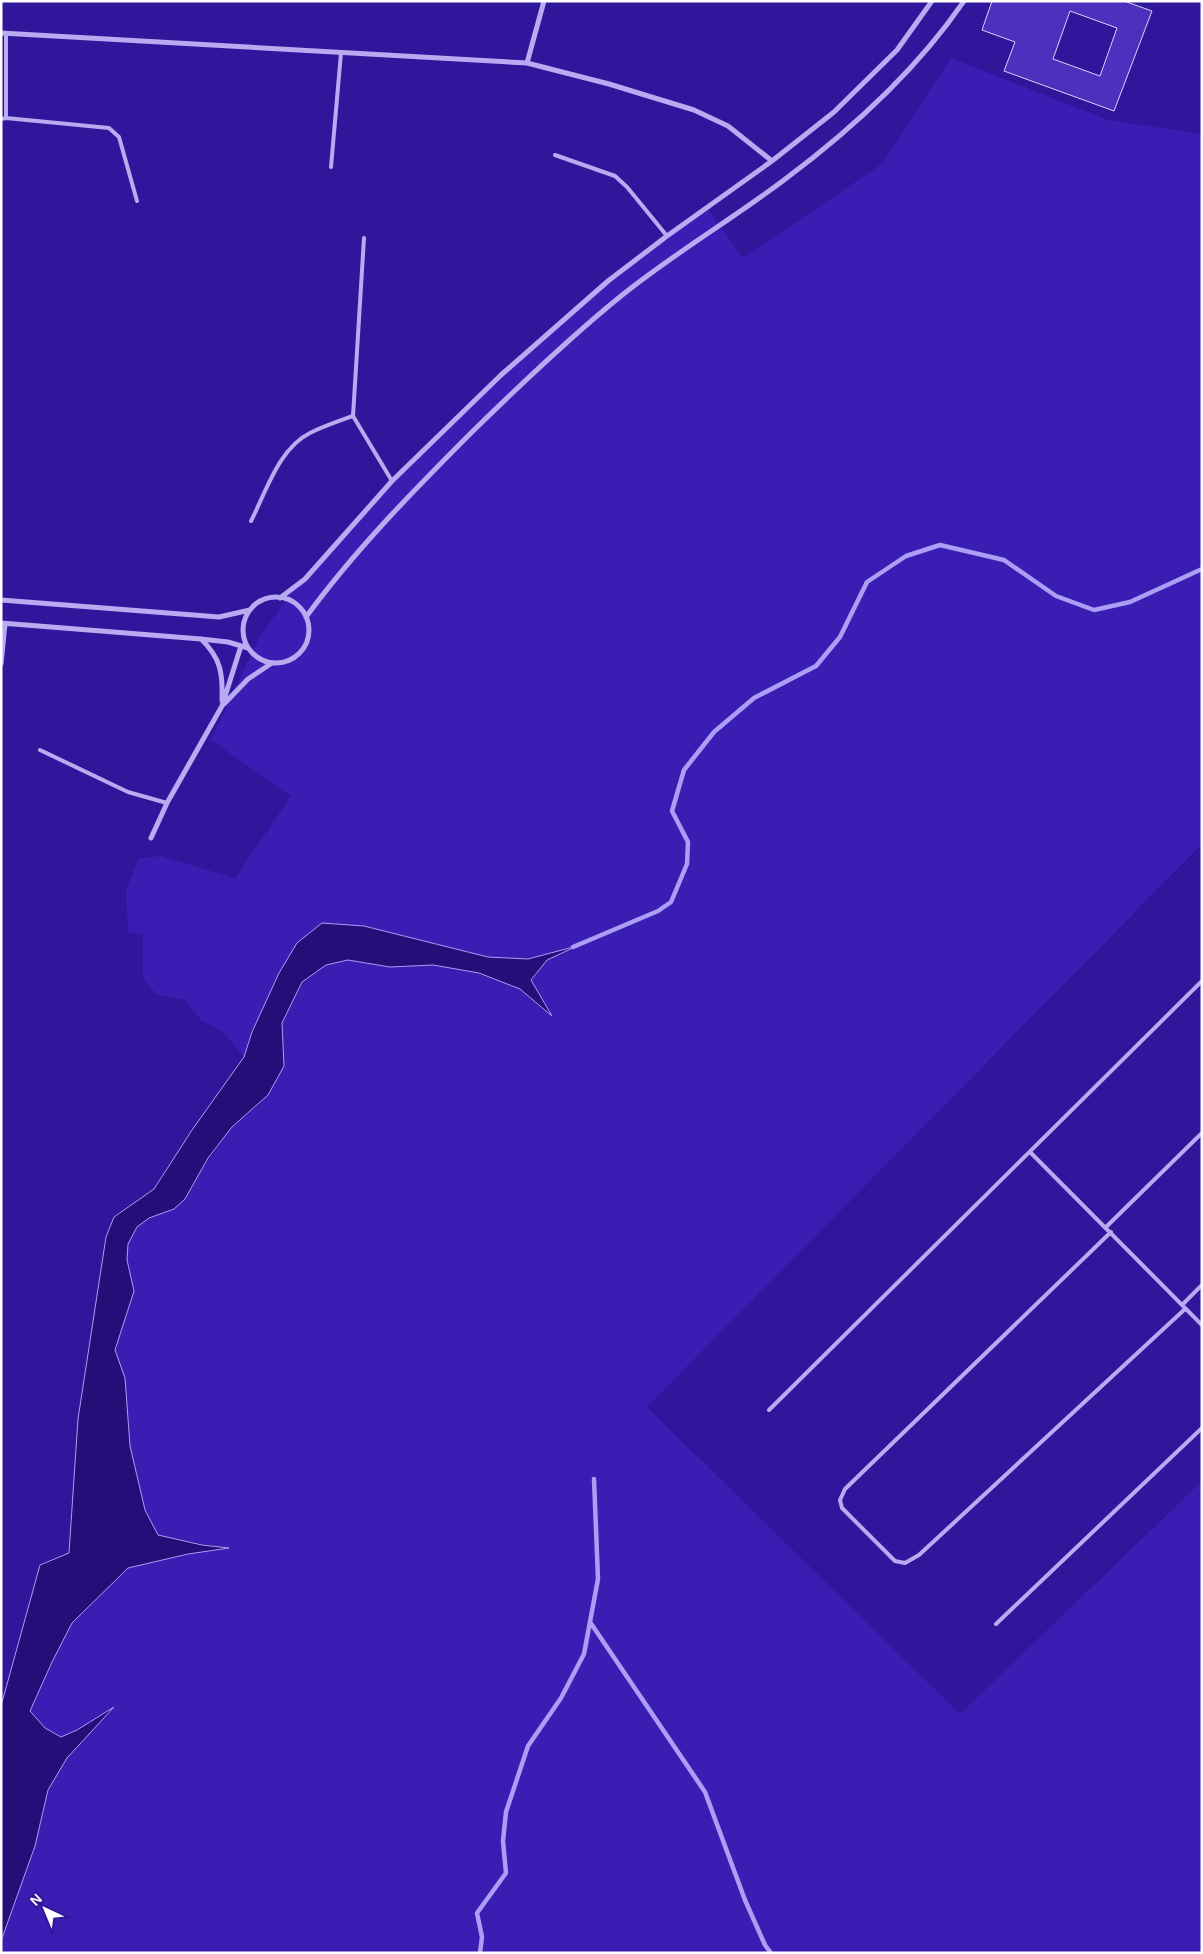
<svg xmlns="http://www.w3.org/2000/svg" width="1203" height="1954" viewBox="0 0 1203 1954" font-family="Helvetica,sans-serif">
  <rect width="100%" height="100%" fill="#30169a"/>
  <path fill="#3a1eb4" d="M951,58L1108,120L1202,134V844L647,1407L960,1714L1202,1481V1953H1V1941L35,1846L48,1790L67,1758L112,1709L77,1730L61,1737L45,1728L30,1710L52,1662L72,1623L128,1568L188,1554L227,1548L158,1535L145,1510L130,1446L125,1378L115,1350L134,1291L127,1260L128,1244L137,1227L149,1218L174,1209L232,1127L258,1106L284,1066L282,1023L302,982L326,965L348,960L390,967L433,965L479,973L521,989L551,1015L531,981L547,960L573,947L528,959L488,957L322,923L252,1032L244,1057L222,1031L202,1021L185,1000L156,994L143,978V935L128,932L126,891L138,859L160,856L235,878L291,796L211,740L259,638L293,590L422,451L608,278L707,208L743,258L882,164Z"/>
  <path fill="#240e77" stroke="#ac9df5" d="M322,923L364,926L488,957L528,959L577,946L547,960L531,980L552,1016L520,989L479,973L433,965L390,967L348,960L326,965L302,982L282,1023L284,1066L268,1095L232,1127L208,1158L185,1199L174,1209L149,1218L137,1227L128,1244L127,1260L134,1291L115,1350L125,1378L130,1446L145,1510L158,1535L202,1545L229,1548L188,1554L128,1568L72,1623L52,1662L30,1711L45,1728L61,1737L77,1730L114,1707L67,1758L48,1790L35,1846L1,1941V1706L40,1565L69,1553L78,1419L106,1237L114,1217L154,1189L192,1130L244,1057L252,1032L279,973L297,943Z"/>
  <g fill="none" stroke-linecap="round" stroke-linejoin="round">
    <path stroke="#ac9df5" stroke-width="4.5" d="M573,947L658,911L671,902L687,864L688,842L672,811L684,770L714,732L754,698L816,666L840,637L867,582L906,556L940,545L1004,560L1056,596L1094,610L1130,602L1202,569
      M590,1622L705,1792L745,1900L765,1945L771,1953
      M480,1953L482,1937L477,1913L506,1873L503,1841L506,1812L528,1746L561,1698L584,1654L598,1579L594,1479"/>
  </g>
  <path fill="#4b31bd" stroke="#dad2fd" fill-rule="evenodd" d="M992,1H1124L1152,11L1114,111L1004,71L1015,42L982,30ZM1070,11L1117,28L1100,76L1053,59Z"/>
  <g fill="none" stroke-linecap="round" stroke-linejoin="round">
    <path stroke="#b8abf2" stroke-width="4" d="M6,118L109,128L119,137L137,201
      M1,119L6,118V33
      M555,155L615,176L627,187L667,236
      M331,167L341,53
      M364,238L353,416L392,481
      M251,521C266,492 279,448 310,433C324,426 339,421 353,416
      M40,750L128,792L167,803
      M1030,1152L1202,1325
      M1106,1227L1202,1133
      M1111,1232L845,1489L840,1500L842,1508L895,1561L905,1563L919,1555L1185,1309
      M1182,1305L1202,1285
      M769,1410L1202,981
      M996,1624L1202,1428"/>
    <path stroke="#b8abf2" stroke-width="5" d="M1,33L527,63L609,84L694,110L728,126L772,161
      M527,63L544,1
      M243 630a33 33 0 1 1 66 0a33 33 0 1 1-66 0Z
      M280,598L305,579L392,481L501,375L608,281L667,236L772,161L834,112L897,50L932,1
      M1,600L219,617L250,610
      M306,617C355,550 414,490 473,431C520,385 569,338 621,296C673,254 731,220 784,180C851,130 916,71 964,1
      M1,623L201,639L228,642L248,648
      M201,639C221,658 223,674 222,701
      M1,664L5,624
      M224,704L248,679L272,663
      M151,838L167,803L222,706L241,646"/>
  </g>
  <rect width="1203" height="1954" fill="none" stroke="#ffffff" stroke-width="5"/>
  <g transform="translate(45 1909) rotate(316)" stroke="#30169a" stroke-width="4" paint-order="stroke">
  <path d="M0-4L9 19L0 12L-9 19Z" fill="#ffffff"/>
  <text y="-8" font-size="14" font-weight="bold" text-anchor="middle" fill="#ffffff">N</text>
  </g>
</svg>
